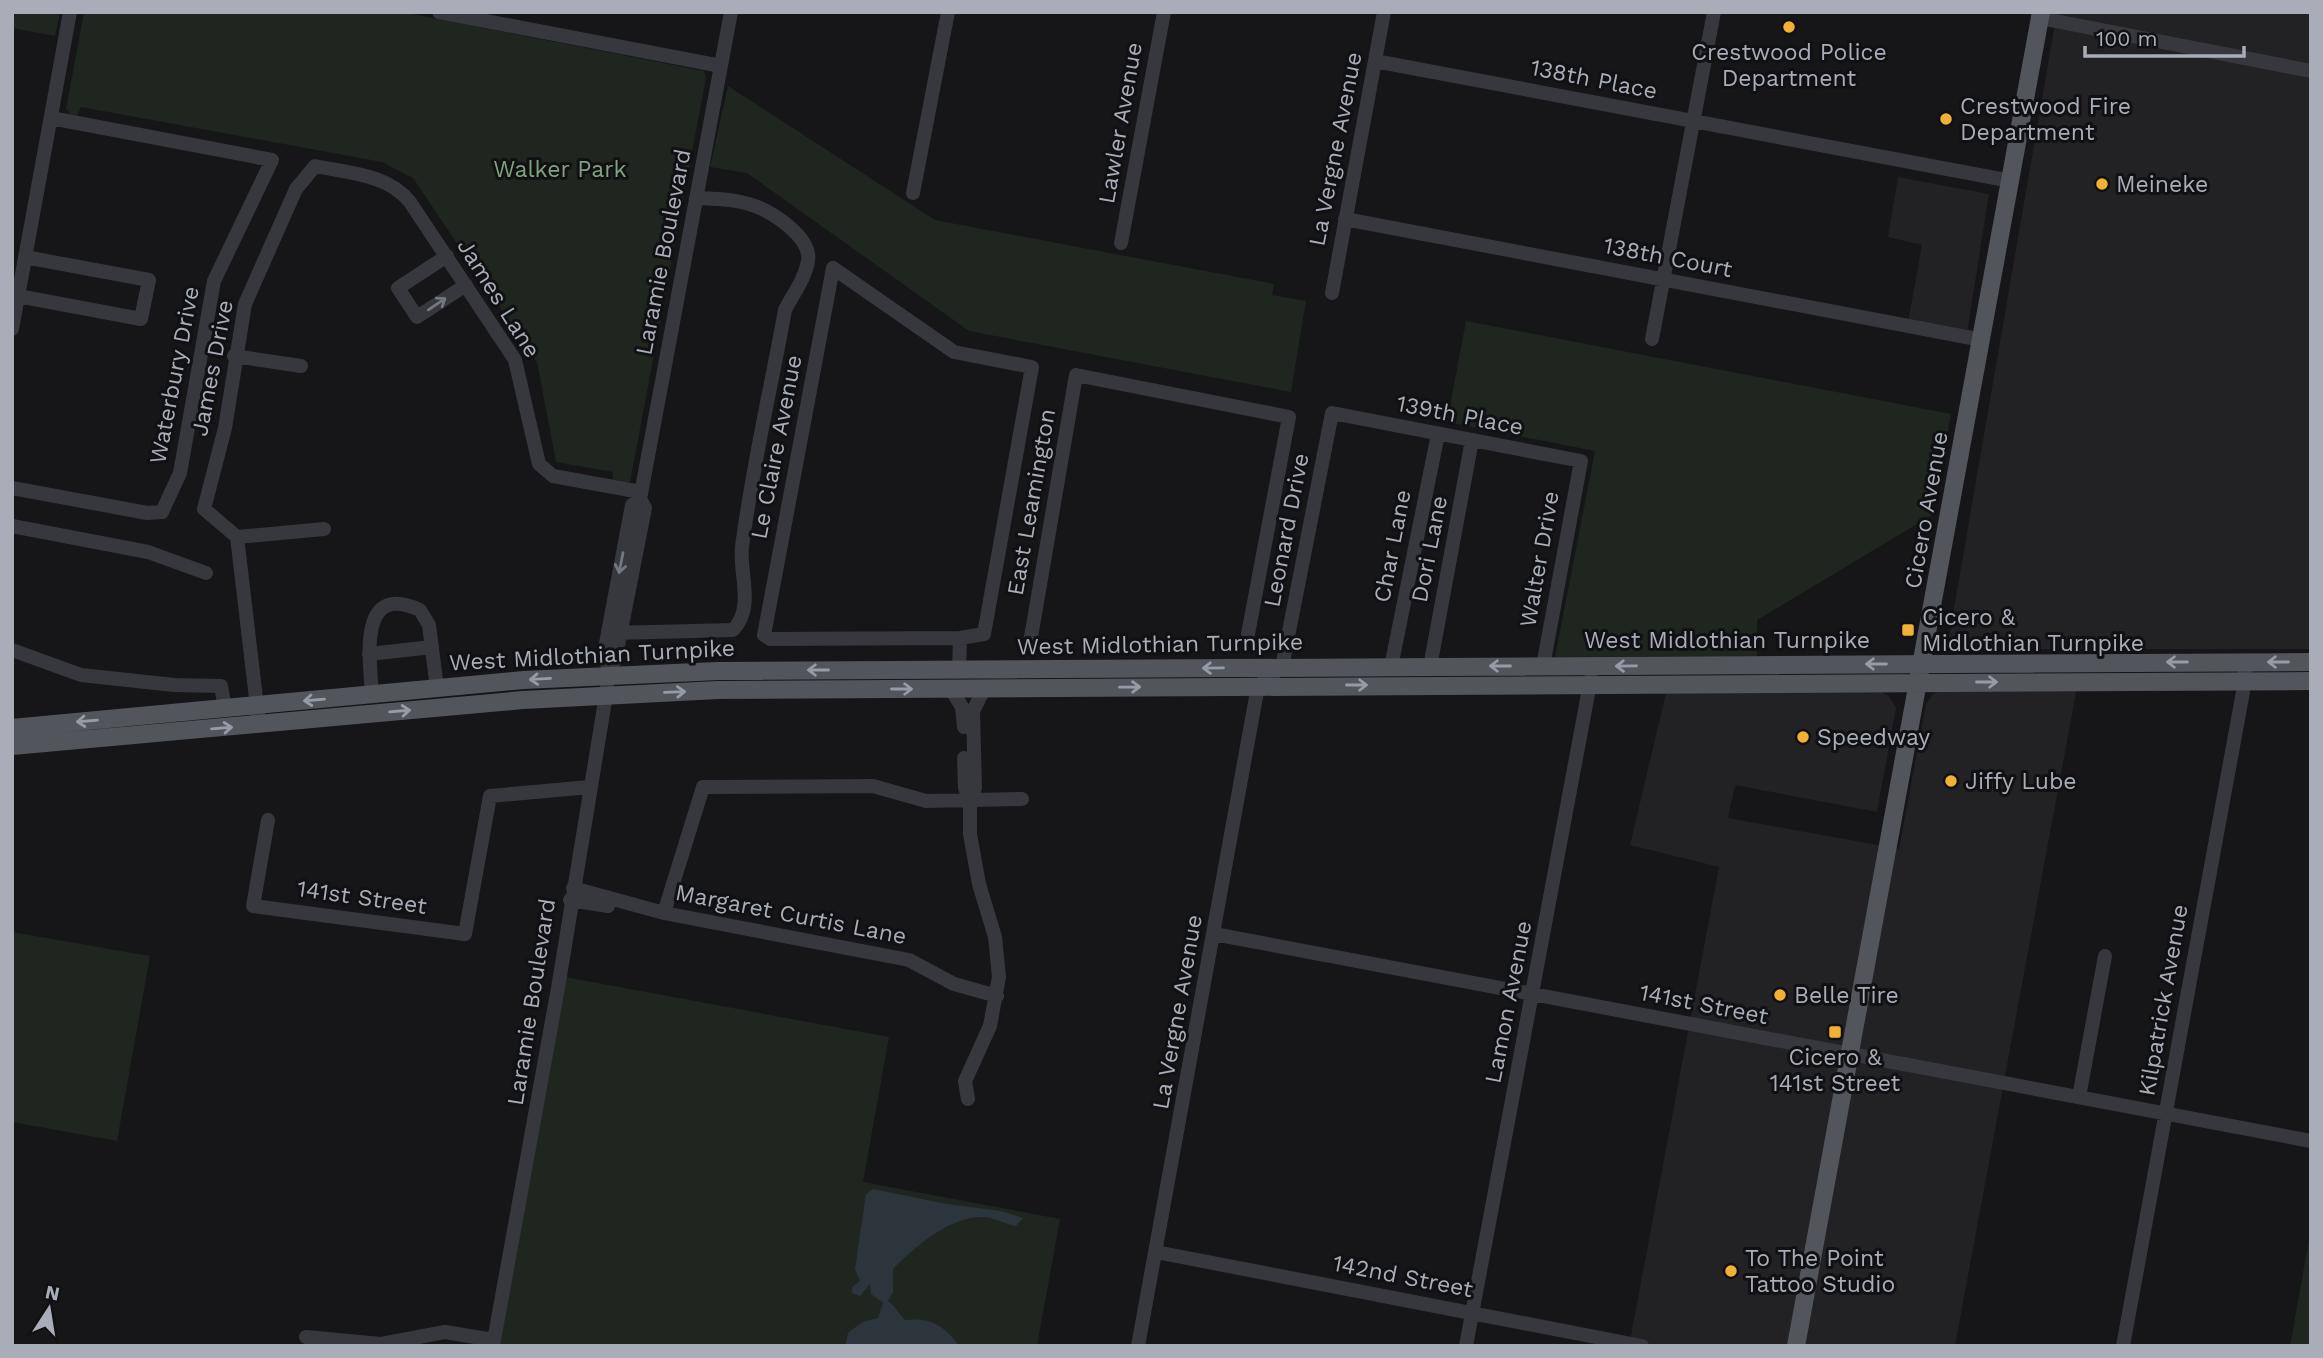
<svg xmlns="http://www.w3.org/2000/svg" width="2323" height="1358" viewBox="0 0 2323 1358" font-family="'Work Sans',sans-serif">
  <rect width="100%" height="100%" fill="#161618"/>
  <path fill="#222225" d="M2057,12H2311V649H1947Z
    M1898,177L1989,194L1967,333L1908,322L1922,245L1888,237Z
    M2077,687L1955,1346H1629L1719,867L1630,845L1666,693L1877,690L1889,696L1896,708L1877,812L1735,785L1728,818L1899,849L1926,704L1932,695L1944,688Z"/>
  <path fill="#1e261f" d="M12,12H60L55,36L12,28Z
    M84,12H402L704,71L706,78L630,482H612L613,472L556,462L537,362L413,178L382,162L81,107L77,116L71,115L66,109Z
    M728,86L935,220L1274,284L1272,295L1306,301L1291,392L969,331L747,173L710,167Z
    M1466,321L1951,414L1932,515L1757,620V656L1555,657L1595,451L1447,422Z
    M12,932L150,956L117,1141L12,1122Z
    M565,977L889,1037L863,1182L1060,1219L1037,1346H500Z
    M2311,1228V1346H2290Z"/>
  <path fill="#2c353c" d="M873,1189L947,1204L1001,1211L1023,1218L1016,1226C1005,1224 995,1218 984,1217C952,1215 914,1247 893,1269V1292L888,1301C896,1307 898,1313 905,1320C929,1317 945,1325 959,1346H845L848,1333L862,1322L878,1318L883,1303L871,1294L870,1284L860,1296L852,1293V1287L860,1281L855,1269L866,1194Z"/>
  <g fill="none" stroke-linecap="round" stroke-linejoin="round">
    <path stroke="#37383d" stroke-width="14" d="M439,12L721,66
      M2040,18L2311,71
      M1375,61L2011,181
      M913,193L948,12
      M1345,219L1982,340
      M1121,243L1164,12
      M447,256L398,288L417,317L466,285
      M1332,293L1384,12
      M18,296L141,319L149,280L25,257
      M12,329L70,12
      M1652,339L1714,12
      M234,356L301,366
      M12,488L147,513L162,512L180,473L214,281L272,160L51,118
      M12,526L148,552L206,573
      M324,529L237,537L204,509L225,428L245,304L296,189L315,166C348,173 388,174 410,202L515,360L539,464L553,476L641,492
      M237,537L259,724
      M612,633L733,630C755,607 739,575 742,547C752,468 771,388 785,310C793,294 805,279 808,261C812,238 774,213 755,206C736,199 716,199 696,198
      M1031,637L1076,375L1289,417L1248,634
      M12,650L81,675L174,685L221,686L225,708
      M369,654L432,647
      M609,665L615,661L645,508L640,499L731,12
      M1391,667L1438,434
      M1430,667L1472,440
      M959,670L960,638L984,634L1032,367L954,352L833,268L764,635L770,639L960,638
      M951,689L962,707L964,727
      M372,694C370,660 357,581 420,610L429,625L437,688
      M964,758L965,788L970,801
      M268,820L253,906L465,934L490,796L590,787
      M573,888L664,913L909,960L954,984L997,996
      M570,900L608,906
      M664,913L703,787L873,786L926,801L1022,799
      M1214,934L2311,1141
      M2079,1097L2105,956
      M968,1099L965,1081L990,1026L999,977L995,937L979,884L970,834V801L975,788L973,711L984,689
      M1156,1252L1642,1346
      M306,1337L381,1344L445,1332L494,1340
      M493,1346L558,988L606,695L609,665L603,659L632,505L640,499
      M1138,1346L1258,686L1282,667L1332,413L1581,461L1543,666
      M1466,1346L1591,678
      M2123,1346L2245,681V662"/>
    <path stroke="#53555c" stroke-width="18" d="M12,728L524,680L718,671L2311,662
      M12,746L523,700L718,690L2311,681
      M1796,1346L2041,12"/>
  </g>
  <defs><path id="oneway-shaft" d="M-6 0H5M1.5-3L5.5 0L1.5 3" fill="none" stroke-width="1.6" stroke-linecap="round" stroke-linejoin="round" transform="scale(1.75)"/></defs>
  <g stroke="#757881">
    <use href="#oneway-shaft" transform="translate(437 304) rotate(-34)"/>
    <use href="#oneway-shaft" transform="translate(621 563) rotate(101)"/>
  </g>
  <g stroke="#979ba6">
    <use href="#oneway-shaft" transform="translate(2177 662) rotate(180)"/>
    <use href="#oneway-shaft" transform="translate(2278 662) rotate(180)"/>
    <use href="#oneway-shaft" transform="translate(1876 664) rotate(180)"/>
    <use href="#oneway-shaft" transform="translate(1500 666) rotate(180)"/>
    <use href="#oneway-shaft" transform="translate(1626 666) rotate(179)"/>
    <use href="#oneway-shaft" transform="translate(1213 668) rotate(179)"/>
    <use href="#oneway-shaft" transform="translate(818 670) rotate(180)"/>
    <use href="#oneway-shaft" transform="translate(540 679) rotate(177)"/>
    <use href="#oneway-shaft" transform="translate(1987 682)"/>
    <use href="#oneway-shaft" transform="translate(1357 685)"/>
    <use href="#oneway-shaft" transform="translate(1130 687) rotate(-1)"/>
    <use href="#oneway-shaft" transform="translate(902 689)"/>
    <use href="#oneway-shaft" transform="translate(675 692) rotate(-2)"/>
    <use href="#oneway-shaft" transform="translate(314 700) rotate(175)"/>
    <use href="#oneway-shaft" transform="translate(400 711) rotate(-5)"/>
    <use href="#oneway-shaft" transform="translate(87 721) rotate(175)"/>
    <use href="#oneway-shaft" transform="translate(222 728) rotate(-5)"/>
  </g>
  <g fill="#f2b134" stroke="#111113" stroke-width="2.5">
    <circle cx="1789" cy="27" r="7"/>
    <circle cx="1946" cy="119" r="7"/>
    <circle cx="2102" cy="184" r="7"/>
    <rect x="1901" y="623" width="14" height="14" rx="3.5"/>
    <circle cx="1803" cy="737" r="7"/>
    <circle cx="1951" cy="781" r="7"/>
    <circle cx="1780" cy="995" r="7"/>
    <rect x="1828" y="1025" width="14" height="14" rx="3.5"/>
    <circle cx="1731" cy="1271" r="7"/>
  </g>
  <g text-anchor="middle" stroke-width="6" stroke-linejoin="round" paint-order="stroke">
    <g font-size="23" fill="#a8adb8" stroke="#111113" text-anchor="start">
      <text x="1789" y="60" text-anchor="middle">Crestwood Police<tspan x="1789" dy="26">Department</tspan></text>
      <text x="1960" y="114">Crestwood Fire<tspan x="1960" dy="26">Department</tspan></text>
      <text x="2116" y="192">Meineke</text>
      <text x="1922" y="625">Cicero &amp;<tspan x="1922" dy="26">Midlothian Turnpike</tspan></text>
      <text x="1817" y="745">Speedway</text>
      <text x="1965" y="789">Jiffy Lube</text>
      <text x="1794" y="1003">Belle Tire</text>
      <text x="1835" y="1065" text-anchor="middle">Cicero &amp;<tspan x="1835" dy="26">141st Street</tspan></text>
      <text x="1745" y="1266">To The Point<tspan x="1745" dy="26">Tattoo Studio</tspan></text>
    </g>
    <g font-size="23" fill="#a8adb8" stroke="#111113">
      <text transform="translate(1594 79) rotate(11)" y="8">138th Place</text>
      <text transform="translate(1120 123) rotate(-80)" y="8">Lawler Avenue</text>
      <text transform="translate(1335 149) rotate(-79)" y="8">La Vergne Avenue</text>
      <text transform="translate(663 252) rotate(-79)" y="8">Laramie Boulevard</text>
      <text transform="translate(1668 257) rotate(11)" y="8">138th Court</text>
      <text transform="translate(499 298) rotate(58)" y="8">James Lane</text>
      <text transform="translate(212 368) rotate(-79)" y="8">James Drive</text>
      <text transform="translate(174 375) rotate(-79)" y="8">Waterbury Drive</text>
      <text transform="translate(1460 415) rotate(11)" y="8">139th Place</text>
      <text transform="translate(776 447) rotate(-79)" y="8">Le Claire Avenue</text>
      <text transform="translate(1031 502) rotate(-80)" y="8">East Leamington</text>
      <text transform="translate(1926 510) rotate(-80)" y="8">Cicero Avenue</text>
      <text transform="translate(1286 530) rotate(-79)" y="8">Leonard Drive</text>
      <text transform="translate(1392 546) rotate(-79)" y="8">Char Lane</text>
      <text transform="translate(1429 549) rotate(-79)" y="8">Dori Lane</text>
      <text transform="translate(1539 559) rotate(-80)" y="8">Walter Drive</text>
      <text x="1727" y="648">West Midlothian Turnpike</text>
      <text transform="translate(1160 644) rotate(-1)" y="8">West Midlothian Turnpike</text>
      <text transform="translate(592 655) rotate(-3)" y="8">West Midlothian Turnpike</text>
      <text transform="translate(362 897) rotate(8)" y="8">141st Street</text>
      <text transform="translate(791 914) rotate(11)" y="8">Margaret Curtis Lane</text>
      <text transform="translate(2163 1000) rotate(-80)" y="8">Kilpatrick Avenue</text>
      <text transform="translate(531 1002) rotate(-81)" y="8">Laramie Boulevard</text>
      <text transform="translate(1508 1002) rotate(-79)" y="8">Lamon Avenue</text>
      <text transform="translate(1704 1004) rotate(11)" y="8">141st Street</text>
      <text transform="translate(1177 1012) rotate(-80)" y="8">La Vergne Avenue</text>
      <text transform="translate(1403 1276) rotate(11)" y="8">142nd Street</text>
    </g>
    <g font-size="23" fill="#7fa381" stroke="#111113">
      <text x="560" y="177">Walker Park</text>
    </g>
  </g>
  <rect width="2323" height="1358" fill="none" stroke="#a8adb8" stroke-width="28"/>
  <g transform="translate(49 1309) rotate(12)" stroke="#111113" stroke-width="5" paint-order="stroke">
  <path d="M0-5L12 26L0 18L-12 26Z" fill="#a8adb8"/>
  <text y="-10" font-size="19" font-weight="bold" text-anchor="middle" fill="#a8adb8">N</text>
  </g>
  <path d="M2085 46v10h159v-10" fill="none" stroke="#a8adb8" stroke-width="3.5"/>
  <text x="2096" y="46" font-size="21" fill="#a8adb8" stroke="#111113" stroke-width="5" paint-order="stroke">100 m</text>
</svg>
